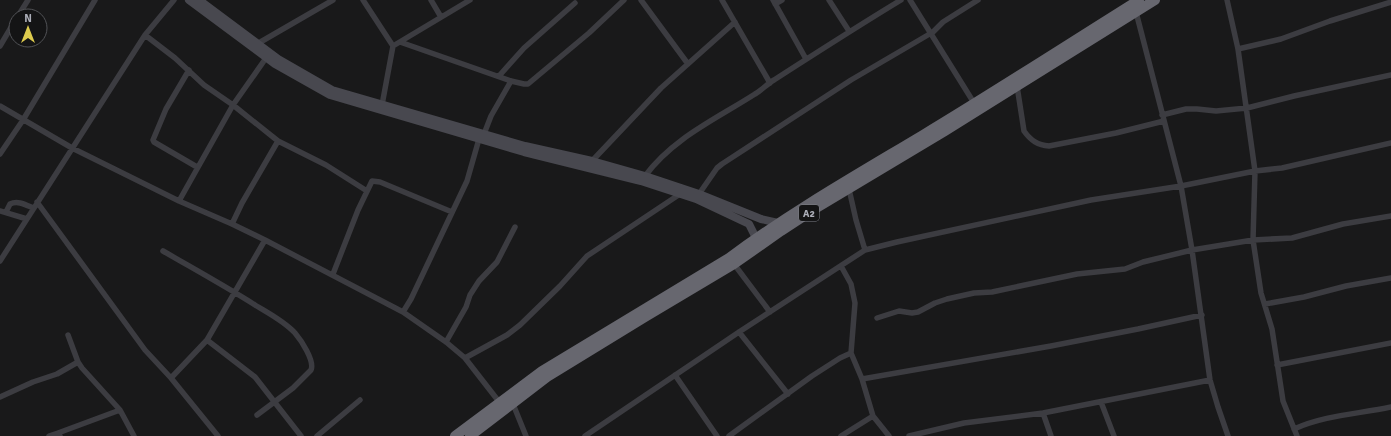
<svg xmlns="http://www.w3.org/2000/svg" width="1391" height="436" viewBox="0 0 1391 436" font-family="Signika,sans-serif">
  <rect width="100%" height="100%" fill="#19191a"/>
  <g fill="none" stroke-linecap="round" stroke-linejoin="round">
    <path stroke="#3c3c41" stroke-width="5.5" d="M363,0L393,46
      M431,0L441,17
      M641,0L688,64
      M722,0L770,83
      M773,0L806,59
      M829,0L849,31
      M910,0L974,103
      M1227,0L1238,49L1255,171L1253,240L1261,293L1272,329L1283,401L1297,436
      M775,4L782,0
      M1136,12L1181,186L1192,250L1210,380L1218,407L1228,436
      M18,16L28,0
      M145,35L175,58L204,85L233,105L278,141L326,165L367,191
      M400,42L511,81L524,84H528L589,33L624,0
      M257,44L333,0
      M0,46L16,19
      M1238,49L1281,39L1330,21L1391,2
      M189,70L166,109L153,140L154,142L197,167
      M499,76L524,48L575,3
      M1017,86L1024,131C1031,141 1038,145 1049,146L1116,133L1164,121
      M382,105L393,46L470,0
      M0,106L72,148L179,201L232,224L265,240L403,312L446,342L465,358L500,403
      M1162,115L1186,109H1197L1216,111L1247,108L1294,96L1391,75
      M484,134L491,116L511,81
      M0,154L23,120L95,0
      M592,161L661,88L735,22
      M645,176C673,138 716,119 755,94C762,90 767,84 774,80C816,53 858,26 901,0
      M849,189L856,220L865,250
      M699,194L717,168L722,164L851,80L933,32L943,22L978,0
      M179,201L233,105L266,58
      M37,202L145,350L171,378L218,436
      M0,211L27,219
      M6,212L10,204C18,200 26,205 33,208
      M232,224L242,203L278,141
      M163,251C194,269 225,286 255,305C268,313 284,321 295,333C301,340 315,361 311,370L293,388L257,415
      M0,261L145,35L174,0
      M734,264L770,312
      M841,266L851,284L855,303L851,353L862,379L873,416L889,436
      M333,274L358,210L372,181L380,182L452,212
      M1265,304L1304,297L1346,286L1391,278
      M403,312L411,299L467,181L479,139
      M877,318L899,311L912,313L918,312L935,303L947,299L974,293L992,292L1077,274L1125,269L1143,262L1192,250L1253,240L1292,238L1343,224L1391,216
      M739,332L788,394
      M68,335L78,362L82,368L120,410L134,436
      M207,340L255,377L301,436
      M446,342L466,307L470,295L479,281L497,262L515,227
      M465,358L507,335L520,325L560,286L587,256L680,194
      M1277,365L1391,343
      M675,375L717,436
      M171,378L207,340L265,240
      M862,379L1051,346L1138,329L1202,315
      M0,397L33,382L57,374L78,362
      M1101,402L1114,436
      M513,404L526,436
      M1043,413L1051,436
      M1294,429C1325,415 1358,414 1391,407
      M58,433L120,410
      M49,436L58,433L60,436
      M317,436L360,400
      M585,436L739,332L865,250L897,242L1091,200L1181,186L1255,171L1282,168L1391,143
      M729,436L812,376L840,358L851,353
      M841,436L873,416
      M909,436L964,423L1043,413L1210,380"/>
    <path stroke="#48484f" stroke-width="8" d="M189,0L275,64L330,95L524,152L641,181L696,199L749,224L756,238
      M199,0L278,59L332,90L525,146L592,161L645,176L699,194L761,219L778,223"/>
    <path stroke="#67676f" stroke-width="10" d="M455,436L542,371L729,258C791,212 858,174 923,135C996,91 1067,45 1139,0
      M470,436L547,377L645,317L734,264L781,231L813,210L945,131L1155,0"/>
  </g>
  <g text-anchor="middle" stroke-width="4" stroke-linejoin="round" paint-order="stroke">
    <rect fill="#141415" stroke="#7e8087" stroke-width="1" x="799" y="205" width="20" height="16" rx="3"/>
    <g font-size="10" font-weight="bold" fill="#acaeb8">
      <text x="809" y="217">A2</text>
    </g>
  </g>
  <g transform="translate(28 28)"><circle r="19" fill="#141415" stroke="#515256"/>
  <path d="M0-3L7 15L0 10L-7 15Z" fill="#ddcb4e"/>
  <text y="-6" font-size="11" font-weight="bold" text-anchor="middle" fill="#acaeb8">N</text>
  </g>
</svg>
